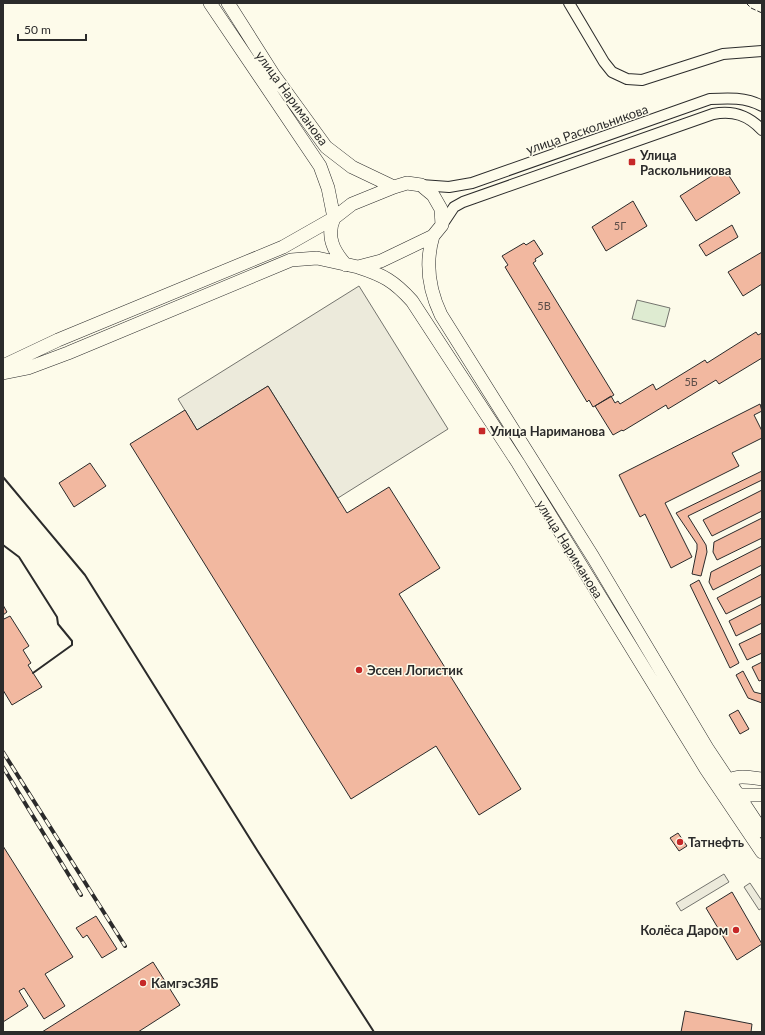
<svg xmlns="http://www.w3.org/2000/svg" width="765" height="1035" viewBox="0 0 765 1035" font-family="Lato,sans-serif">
  <rect width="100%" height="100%" fill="#fdfbea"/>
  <path fill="#deebd1" stroke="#74746e" d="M637,300L670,308L665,327L632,319Z"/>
  <path fill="#eceadb" stroke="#74746e" d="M359,286L448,429L338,498L268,386L197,430L178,399Z
    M724,874L729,882L681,911L676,903Z
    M750,883L762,901V908L759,910L744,887Z"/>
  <path fill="#f2b8a0" stroke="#2b2b2b" d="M724,168L740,193L696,221L680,196Z
    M633,201L647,226L606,251L592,227Z
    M732,225L738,237L706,256L699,245Z
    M534,240L543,254L535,259L536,261L533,263L614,395L593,407L589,400L587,402L505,267L508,265L502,256L524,243L526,245Z
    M762,252V284L743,296L728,272Z
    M756,332L758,335L762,333V358L719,384L716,380L668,409L666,405L623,431L622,430L613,435L595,406L611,396L615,403L618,401L620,404L653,384L656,390L705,360L707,363Z
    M268,386L347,513L389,487L440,568L399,594L521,789L479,815L436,746L351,799L130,444L185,410L197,430Z
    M760,404L762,411L754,415L762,431V438L732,453L739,466L665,503L692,557L671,568L645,514L640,517L619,475Z
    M90,463L106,486L74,507L59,483Z
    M762,471V480L688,516L706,545L707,552L701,576L692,574L697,549V544L676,513Z
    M762,490V511L712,536L703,520Z
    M762,518V538L717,560L713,552L714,542Z
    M762,546V565L713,590L709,582L711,572Z
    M762,574V596L726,614L717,598Z
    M699,580L739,663L730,668L690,585Z
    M762,604V623L736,636L729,621Z
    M3,605L7,612L3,615Z
    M10,616L29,646L23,650L31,663L28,665L42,687L12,705L3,690V617L4,619Z
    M762,633V653L747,660L739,644Z
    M762,662V680L759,681L752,667Z
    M743,671L754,692L762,694V703L748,698L736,675Z
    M738,710L749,729L740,734L729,715Z
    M678,833L687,846L679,851L670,838Z
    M3,846L73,957L45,974L65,1006L44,1019L24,988L19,991L28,1006L3,1022Z
    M732,892L762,944L737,960L706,908Z
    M96,916L117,949L102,958L87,935L83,938L76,928Z
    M153,962L180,1005L138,1032H42Z
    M685,1011L752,1024L751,1032H681Z"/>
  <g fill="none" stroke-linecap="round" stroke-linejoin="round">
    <defs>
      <path id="minor" d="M569,3L604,62L612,72L627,79L642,80L723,54L762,51
        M421,185L449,187L472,183L710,99C728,98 746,97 762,106
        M442,225L454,207L463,202L713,114C733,110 748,115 762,130"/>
      <path id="major" d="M210,3L320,166L328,188L334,218
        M228,3L273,74L326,147L352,167L394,187
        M334,218C326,236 333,251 346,265
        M433,236C425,263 429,290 441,315L593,557L707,748L762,831
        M358,267C383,275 394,281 412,301L518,463L706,769L762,852
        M3,366L58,340L283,247L334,218L352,204L394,187L407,183L421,185L433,195L441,209L442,225L433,236L381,261L358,267L317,258L291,260L68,353L28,368L3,373
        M722,784C737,774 745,777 762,779
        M732,802L742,795H762"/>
    </defs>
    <use href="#minor" stroke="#2b2b2b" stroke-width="12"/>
    <use href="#major" stroke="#2b2b2b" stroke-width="14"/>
    <use href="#minor" stroke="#fdfbea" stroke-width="10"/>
    <use href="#major" stroke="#fdfbea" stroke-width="13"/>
    <defs>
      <path id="rail" d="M3,752L125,946
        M3,767L81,895"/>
    </defs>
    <use href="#rail" stroke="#2b2b2b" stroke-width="4"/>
    <use href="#rail" stroke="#fdfbea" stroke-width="2.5" stroke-dasharray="8" stroke-linecap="butt"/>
    <path stroke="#2b2b2b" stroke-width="1" stroke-dasharray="5 2" stroke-linecap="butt" d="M746,3L751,8L762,13"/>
    <path stroke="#2b2b2b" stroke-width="2" d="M3,477L85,575L257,850L374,1032
      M3,545L19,557L57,617L58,624L72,641V645L33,673"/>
  </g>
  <g fill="#c62828" stroke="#fdfbea" stroke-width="1.5">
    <rect x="628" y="158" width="8" height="8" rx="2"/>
    <rect x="478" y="427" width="8" height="8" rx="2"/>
    <circle cx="359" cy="670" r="4"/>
    <circle cx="680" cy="842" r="4"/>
    <circle cx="736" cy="930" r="4"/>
    <circle cx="143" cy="983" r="4"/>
  </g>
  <g text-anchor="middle" stroke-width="3" stroke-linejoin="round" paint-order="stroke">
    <g font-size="11" fill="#5d4e48">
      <text x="620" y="230">5Г</text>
      <text x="544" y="310">5В</text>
      <text x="691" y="386">5Б</text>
    </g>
    <g font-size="13" fill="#2b2b2b" stroke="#fdfbea">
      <text transform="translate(292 98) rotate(54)" y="5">улица Нариманова</text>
      <text transform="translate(587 129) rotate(-19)" y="5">улица Раскольникова</text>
      <text transform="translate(570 549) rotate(58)" y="5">улица Нариманова</text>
    </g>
    <g font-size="13" font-weight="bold" fill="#2b2b2b" stroke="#fdfbea" text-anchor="start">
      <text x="640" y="160">Улица<tspan x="640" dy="15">Раскольникова</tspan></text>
      <text x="490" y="436">Улица Нариманова</text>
      <text x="367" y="675">Эссен Логистик</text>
      <text x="688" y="847">Татнефть</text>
      <text x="728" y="935" text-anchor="end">Колёса Даром</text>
      <text x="151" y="988">КамгэсЗЯБ</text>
    </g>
  </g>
  <rect width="765" height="1035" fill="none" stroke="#2b2b2b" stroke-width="8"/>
  <path d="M18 34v6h68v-6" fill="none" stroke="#2b2b2b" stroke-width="2"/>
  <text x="24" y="34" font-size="12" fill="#2b2b2b" stroke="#fdfbea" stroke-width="3" paint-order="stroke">50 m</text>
</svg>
